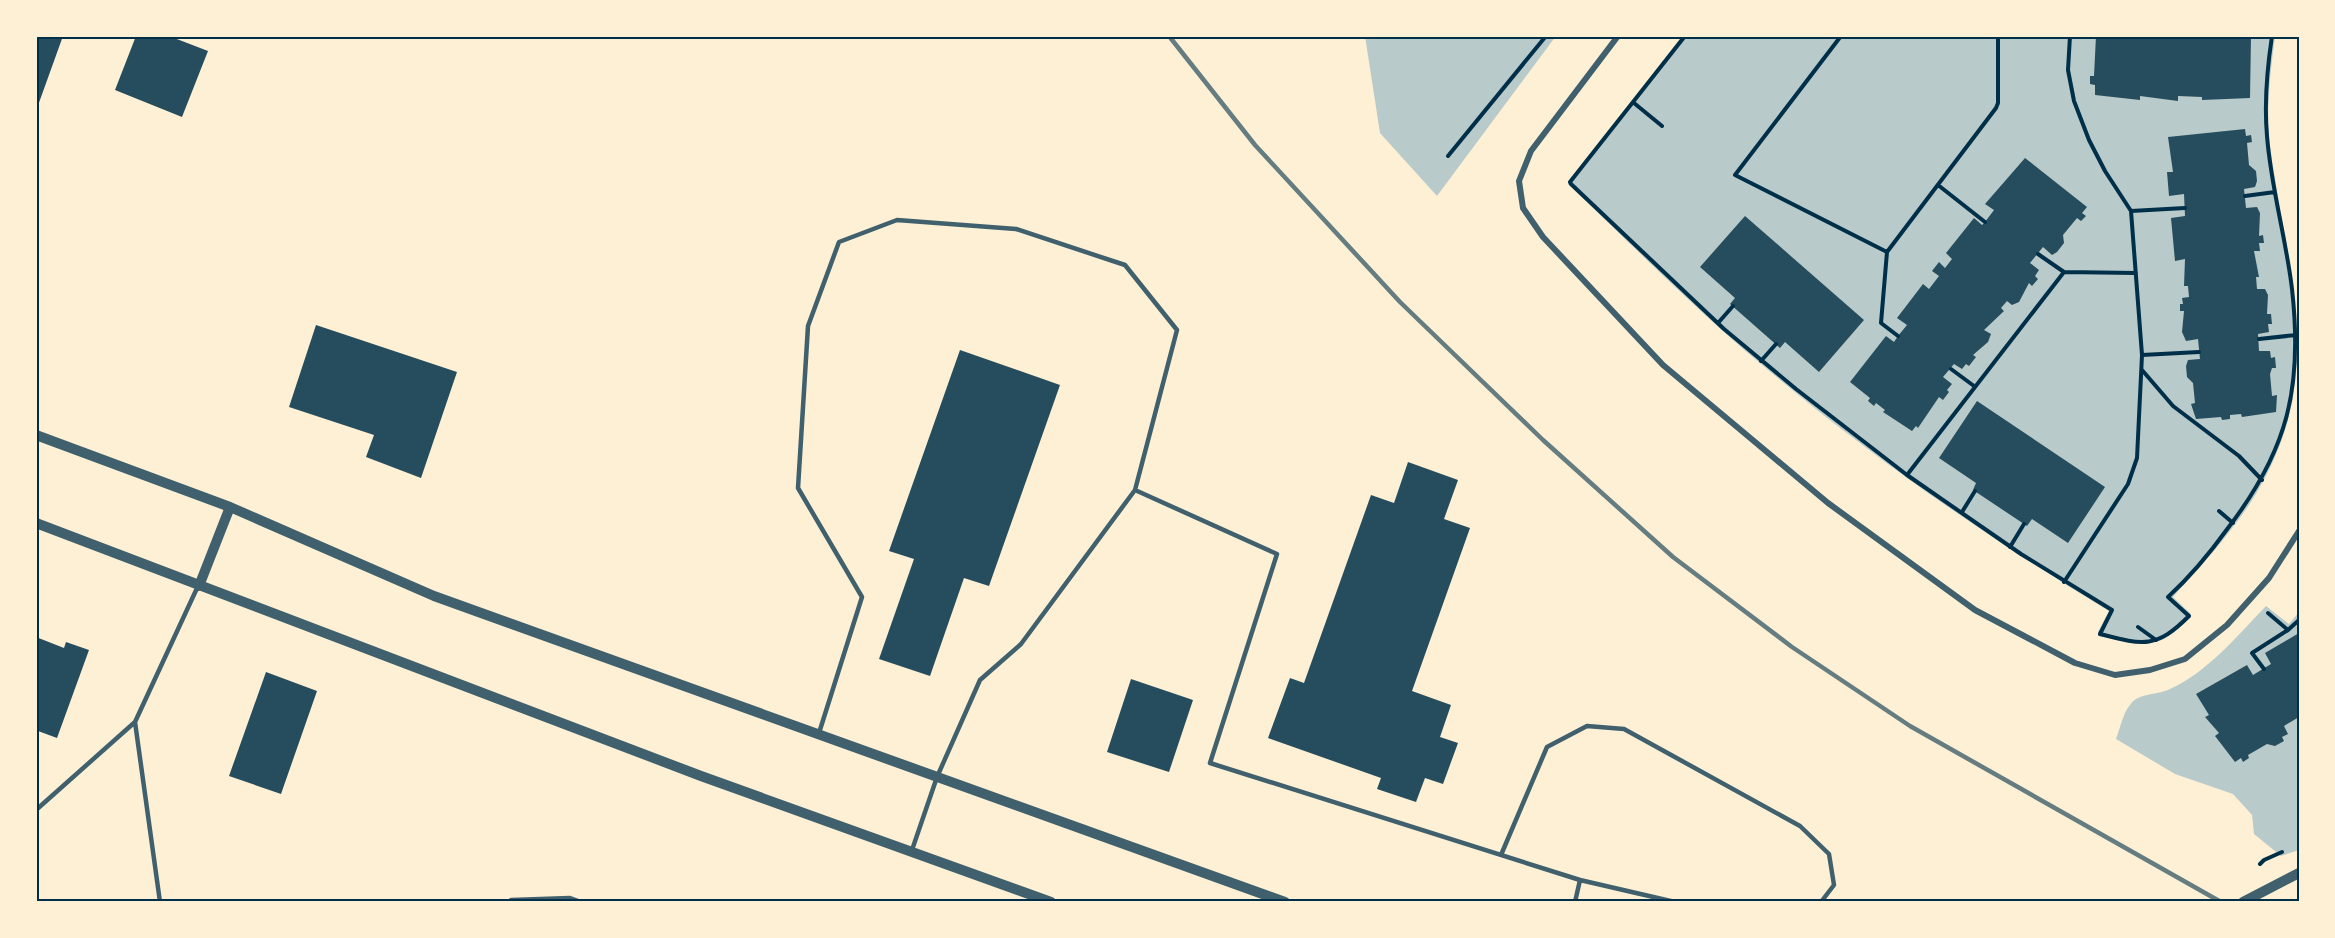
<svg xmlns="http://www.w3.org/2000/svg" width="2335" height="938" viewBox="0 0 2335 938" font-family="'Golos Text',sans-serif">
  <rect width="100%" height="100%" fill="#fdf0d5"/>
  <path fill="#b9caca" d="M1365,36H1556L1437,196L1380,133Z
    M1682,36H2275C2270,75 2265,115 2271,154C2287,267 2323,364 2267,474C2244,520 2207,559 2173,597L2191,614C2160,655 2142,643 2098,636V632L2109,611C1988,538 1870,456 1761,364C1694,308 1631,244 1568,184Z
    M2266,606L2289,624L2299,612V850L2281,856L2254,834L2252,815L2233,794L2175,774L2116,739C2120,729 2123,713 2130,705C2138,693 2156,695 2168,690C2207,673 2237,636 2266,606Z"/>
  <path fill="#264d5e" d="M36,36H63L36,111Z
    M136,36H169L208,51L182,117L115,90Z
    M2096,36H2251L2250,98L2202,100V97L2178,96V101L2140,96V100L2095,95V85L2090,84V76H2094Z
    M2245,129L2246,136L2251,135L2252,142L2247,143L2249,165L2256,171L2257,181L2255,187L2244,189L2246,208L2257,207L2260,213L2259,236L2263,235L2264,243H2259L2260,251H2254L2259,277H2256L2257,289H2265L2268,295L2267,314H2271L2272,324H2268L2269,332L2258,334L2259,351H2270L2271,358L2275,357L2276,368H2272L2270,374L2272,396L2277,395L2276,412L2242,417L2241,414L2230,415V419L2222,420L2221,417L2196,419L2191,404L2195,403L2193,383L2187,377L2186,366L2188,360L2200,359L2198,339L2186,341L2182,332L2184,311H2180V304H2183L2182,298L2189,297L2188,286H2184L2185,259L2175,261L2171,218L2185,216L2184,194L2169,196L2167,172H2173L2168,137Z
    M2025,158L2087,207L2082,213L2086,216L2081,221L2077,218L2063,235L2064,243L2057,252L2052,255L2043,247L2030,263L2039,270L2035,276L2038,279L2032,286L2029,283L2019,302L2012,305L2007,301L2001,308L2004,311L1984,330L1991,334L1988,342L1973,355L1976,357L1969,366L1966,364L1962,369L1954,364L1943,377L1952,384L1947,390L1949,392L1943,400L1939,397L1918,428L1916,426L1912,431L1883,412L1885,410L1876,403L1874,406L1868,401L1870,398L1850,382L1886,336L1894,342L1898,336L1907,325L1897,318L1923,284L1929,289L1939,276L1932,271L1939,262L1945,268L1952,259L1946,253L1974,218L1982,225L1985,222L1994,210L1985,204Z
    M1745,216L1864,320L1819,372L1785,342L1780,348L1730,304L1735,298L1700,267Z
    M316,325L457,372L421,478L366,457L374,435L289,407Z
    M960,350L1060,385L989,586L964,578L930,676L879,659L914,559L889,551Z
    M1977,401L2105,487L2068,543L2032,519L2027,526L1973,490L1976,483L1939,458Z
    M1408,462L1458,480L1444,519L1470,528L1412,691L1451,705L1440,737L1458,743L1443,784L1425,778L1416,802L1377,789L1381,778L1268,738L1290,678L1304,683L1371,495L1394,503Z
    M2299,633V717L2284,726L2288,734L2282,737L2284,741L2275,746L2267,744L2248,755L2249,758L2243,762L2241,758L2235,762L2215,736L2219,733L2205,717L2209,715L2196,694L2247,665L2253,675L2271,664L2265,653Z
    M36,637L64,648L66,642L89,650L57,738L38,731L36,737Z
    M266,672L317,691L281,794L229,776Z
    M1131,679L1193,700L1169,772L1107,752Z"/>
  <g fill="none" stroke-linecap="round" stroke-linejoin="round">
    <path stroke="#003049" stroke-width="4" d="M1685,36L1570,182L1571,184L1724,329L1796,389L1907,475L2021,554L2112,610L2100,634C2143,645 2156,649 2189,616L2168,597C2191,576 2210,553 2228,528C2288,450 2303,387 2292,289C2286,238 2271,188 2267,136C2264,102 2267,69 2272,36
      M1841,36L1735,175L1887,252
      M1634,103L1662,126
      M1448,156L1546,36
      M1938,185L1985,222
      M2245,196L2275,192
      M2131,211L2185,208
      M2038,254L2064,272L2136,273
      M1718,323L1733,306
      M1898,336L1881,323L1887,252L1996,108L1998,103V36
      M2259,339L2296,335
      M2142,355L2199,352
      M1761,361L1776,344
      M1951,369L1974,386
      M2142,370L2173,406L2239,456L2262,480
      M1907,475L2064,272
      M2219,511L2233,523
      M1962,512L1975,491
      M2010,547L2024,524
      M2064,582L2128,484L2137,458L2142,355L2131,211L2105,171L2089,140L2074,101L2068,70L2070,36
      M2268,613L2288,630
      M2138,627L2156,640
      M2264,669L2252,653L2288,630L2299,620
      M2260,864L2264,860L2282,852"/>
    <path stroke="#3f606c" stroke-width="4.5" d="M135,722L160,902
      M819,733L862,597L798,488L808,326L839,242L897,220L1016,229L1125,265L1177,330L1135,490
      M36,810L135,722L198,586
      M912,850L937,777L980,680L1021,644L1135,490L1277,554L1210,763L1580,880L1575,902
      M1501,855L1547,747L1587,726L1624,729L1800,826L1829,854L1834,885L1821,902
      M1580,880L1675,902
      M509,902L511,900L570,898L581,902"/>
    <path stroke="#3f606c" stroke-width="6" d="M1618,36L1531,151L1519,181L1523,208L1543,237L1663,365L1828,503L1975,610L2075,663L2115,675L2150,670L2185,659L2227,625L2269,578L2299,531"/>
    <path stroke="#3f606c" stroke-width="10" d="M36,435L230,507L434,596L1285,902
      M36,523L701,776L1051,902
      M199,586L230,507
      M2243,902L2299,873"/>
    <path stroke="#657d81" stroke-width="4.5" d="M1169,36L1255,145L1400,302L1543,440L1673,557L1792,647L1910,726L2221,902"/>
  </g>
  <rect width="2335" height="938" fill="none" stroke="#fdf0d5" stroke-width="75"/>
  <rect x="38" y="38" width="2260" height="862" fill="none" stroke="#003049" stroke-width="2"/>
</svg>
